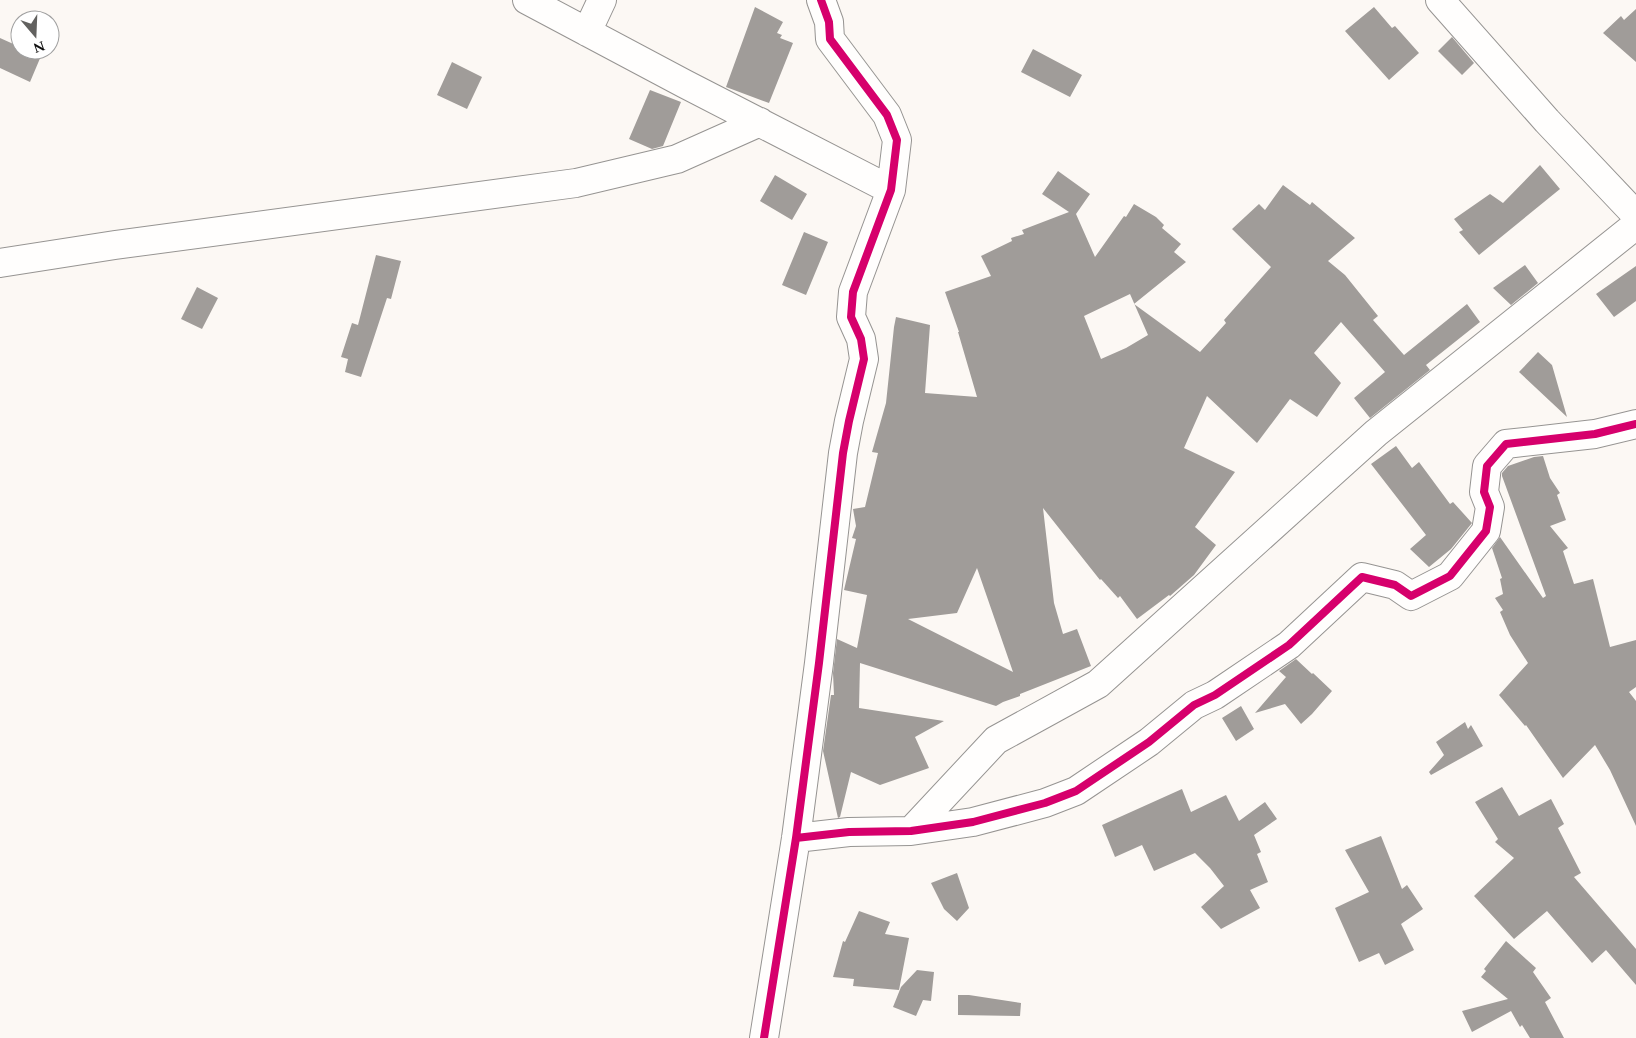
<svg xmlns="http://www.w3.org/2000/svg" width="1636" height="1038" viewBox="0 0 1636 1038" font-family="Spectral,serif">
  <rect width="100%" height="100%" fill="#fcf8f4"/>
  <path fill="#a09c99" fill-rule="evenodd" d="M755,7L783,22L777,33L782,35L780,38L793,43L769,103L726,87Z
    M1374,7L1392,28L1395,26L1419,53L1389,80L1345,31Z
    M1636,9V62L1603,33L1621,16L1624,20Z
    M1452,37L1474,63L1462,75L1438,51Z
    M0,38L20,47V50H27L41,56L30,82L0,68Z
    M1033,49L1082,75L1070,97L1021,72Z
    M452,62L482,77L467,109L437,95Z
    M650,90L681,102L663,146L652,149L629,139Z
    M1540,165L1560,189L1479,255L1459,232L1463,230L1454,219L1490,194L1503,203Z
    M1058,171L1090,194L1076,214L1095,257L1124,216L1126,217L1134,204L1156,217L1164,225L1162,228L1181,244L1174,252L1186,262L1134,304L1200,352L1226,323L1224,320L1271,267L1232,229L1259,204L1265,210L1283,185L1310,205L1312,202L1355,238L1328,261L1345,275L1378,316L1373,320L1404,355L1467,304L1480,322L1426,365L1430,370L1370,418L1354,398L1385,372L1341,322L1314,353L1341,383L1317,417L1290,399L1257,443L1207,396L1184,448L1235,472L1195,527L1216,545L1194,575L1170,596L1169,595L1137,619L1120,596L1118,598L1101,579L1100,580L1043,508L1054,603L1063,634L1077,629L1091,666L1020,694V696L1003,702L996,706L860,663L859,708L944,721L915,737L929,768L880,785L851,772L840,817L838,818L823,751L831,695H834L833,673L837,639L857,648L867,595L844,590L856,539L852,538L856,526L853,509L865,507L878,453L872,452L886,403L894,327L896,317L930,325L925,393L977,397L958,332H959L945,292L991,276L981,256L1012,241L1011,238L1024,234L1022,230L1069,212L1042,194ZM1130,294L1148,335L1126,348L1101,359L1084,316ZM977,568L1013,672L908,619L957,613Z
    M775,175L807,194L792,220L760,201Z
    M804,232L828,242L806,295L782,285Z
    M376,255L401,261L391,299L387,298L361,377L345,372L348,359L341,357L352,323L358,325Z
    M1525,265L1538,283L1511,305L1493,288Z
    M1636,266V301L1614,317L1596,294Z
    M197,287L218,298L202,329L181,319Z
    M1538,352L1552,365L1567,417L1519,372Z
    M1396,446L1412,468L1419,462L1450,504L1453,502L1472,523L1451,549L1429,567L1410,549L1426,535L1371,464Z
    M1543,456L1550,478L1560,493L1557,495L1566,520L1550,526L1568,548L1563,551L1574,584L1593,579L1610,647L1636,640V687L1629,692L1636,701V826L1610,770L1595,745L1563,778L1526,725L1525,726L1499,695L1528,663L1510,635L1500,612L1503,610L1495,598L1503,594L1500,579L1502,578L1492,548L1500,537L1543,598L1546,596L1502,476V473L1508,466L1534,457Z
    M1296,659L1312,674L1313,673L1332,691L1312,714L1301,724L1285,704L1255,713L1286,677L1279,671Z
    M1241,706L1254,729L1236,741L1222,718Z
    M1465,722L1468,729L1471,725L1483,746L1431,775L1429,772L1444,755L1436,742Z
    M1502,787L1519,816L1551,799L1564,824L1558,828L1581,873L1574,877L1636,949V985L1606,950L1592,963L1547,911L1514,939L1474,896L1514,858L1495,842L1498,839L1475,802Z
    M1182,789L1191,812L1226,795L1239,821L1265,802L1277,819L1254,835L1261,852L1257,854L1268,882L1250,890L1260,908L1221,929L1201,907L1224,886L1210,868L1195,853L1154,871L1142,845L1115,857L1102,825Z
    M1381,836L1402,889L1407,885L1423,909L1401,924L1414,950L1385,965L1379,953L1359,962L1335,908L1369,892L1345,850Z
    M957,873L969,908L957,921L944,909L931,883Z
    M859,911L890,922L885,934L909,938L899,990L853,986L854,979L833,977L843,941L845,942Z
    M1506,941L1536,968L1533,972L1551,998L1545,1002L1564,1038H1530L1522,1025L1520,1027L1511,1011L1472,1032L1462,1011L1508,999L1481,977L1486,971L1484,969Z
    M917,970L934,972L931,1001L923,1000L916,1016L893,1007L901,987Z
    M958,995H969L1021,1003L1020,1016L958,1015Z"/>
  <g fill="none" stroke-linecap="round" stroke-linejoin="round">
    <defs>
      <path id="minor" d="M527,0L685,84L891,190
        M1440,0L1547,121L1636,215
        M587,32L602,0
        M0,263L115,245L576,183L677,159L760,122
        M911,831L996,740L1098,684L1376,433L1636,225
        M796,838L849,832L911,831L973,822L1045,803L1076,791L1149,742L1194,705L1215,695L1289,645L1362,577L1395,585L1411,596L1450,576L1486,531L1490,507L1484,492L1487,466L1506,444L1595,434L1636,424
        M764,1038L796,838L819,663L843,453L849,421L864,359L861,339L851,317L853,292L891,190L897,140L887,115L830,39L829,22L821,0"/>
    </defs>
    <use href="#minor" stroke="#969492" stroke-width="30"/>
    <use href="#minor" stroke="#fffefd" stroke-width="28"/>
    <defs>
      <path id="cycleway" d="M796,838L849,832L911,831L973,822L1045,803L1076,791L1149,742L1194,705L1215,695L1289,645L1362,577L1395,585L1411,596L1450,576L1486,531L1490,507L1484,492L1487,466L1506,444L1595,434L1636,424
        M764,1038L796,838L819,663L843,453L849,421L864,359L861,339L851,317L853,292L891,190L897,140L887,115L830,39L829,22L821,0"/>
    </defs>
    <use href="#cycleway" stroke="#fff" stroke-width="11"/>
    <use href="#cycleway" stroke="#d6006c" stroke-width="8"/>
  </g>
  <g transform="translate(35 35) rotate(161)"><circle r="24" fill="#ffffff" stroke="#9f9f9f"/>
  <path d="M0-4L9 19L0 12L-9 19Z" fill="#62615f"/>
  <text y="-8" font-size="14" font-weight="bold" text-anchor="middle" fill="#0f0f0f">N</text>
  </g>
</svg>
